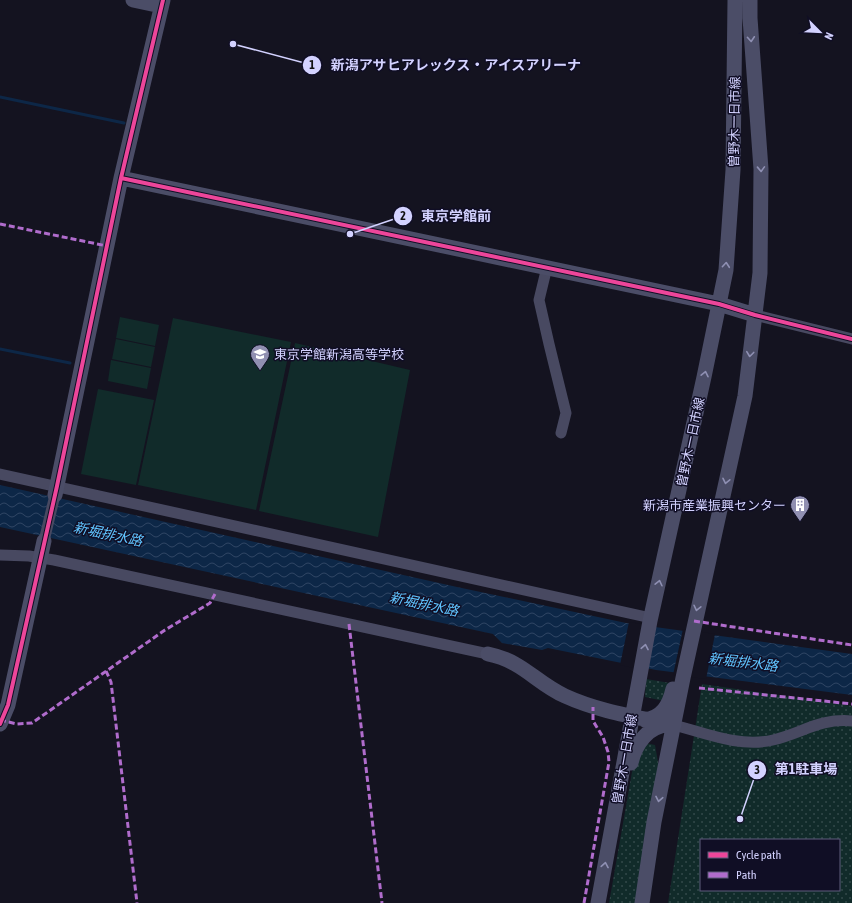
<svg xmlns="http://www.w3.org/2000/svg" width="852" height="903" viewBox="0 0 852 903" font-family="'Asap Condensed','Noto Sans JP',sans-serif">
  <defs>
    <pattern id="green-dots" width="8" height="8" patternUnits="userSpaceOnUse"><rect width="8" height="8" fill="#112b2a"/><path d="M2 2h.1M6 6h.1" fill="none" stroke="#33494a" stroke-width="1.8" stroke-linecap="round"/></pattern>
    <pattern id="water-waves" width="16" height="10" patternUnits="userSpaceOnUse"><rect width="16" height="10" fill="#0d2747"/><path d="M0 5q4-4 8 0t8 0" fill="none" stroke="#2f4563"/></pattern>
  </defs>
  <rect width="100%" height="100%" fill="#141320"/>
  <path fill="url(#green-dots)" fill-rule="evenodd" d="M646,679L670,683L664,701L645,697Z
    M702,684L852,706V903H668ZM701,840H839V890H701Z
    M645,743L655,745L658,762V772L637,903H609L632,772L635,762Z"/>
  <path fill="#112b2a" d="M120,317L159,325L155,346L116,338Z
    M173,318L291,342L256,510L138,485Z
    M116,339L155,347L151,367L112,359Z
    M295,343L410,370L378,537L259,511Z
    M111,360L151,368L147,389L108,381Z
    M98,389L154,400L136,485L81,474Z"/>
  <path fill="url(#water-waves)" d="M0,485L457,587L626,623L852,654V695L656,670L548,648L542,650L502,643L493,634L0,527Z"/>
  <path fill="#141320" d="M629,622L656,626L647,671L620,665Z
    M683,629L715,634L706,679L673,675Z"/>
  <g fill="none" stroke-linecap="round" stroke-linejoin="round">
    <path stroke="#0d2747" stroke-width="3" d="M0,97L124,123
      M0,349L70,363"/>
    <path stroke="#484961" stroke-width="11" d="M547,267L539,300L549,344L566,413L561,433
      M755,315L852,339
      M0,474L651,618
      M44,541L55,495
      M0,555L29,556L54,560L488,654
      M674,725C705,733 740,748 773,740C802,733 820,718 852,721"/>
    <path stroke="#4b4d67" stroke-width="15" d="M133,0L161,6
      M121,178L719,304L755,315
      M55,495L121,178L163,0
      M488,654C523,661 536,683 565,696C600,712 637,717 674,725
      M645,720C662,717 669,706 673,689
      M0,724L8,705L44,541
      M631,763C635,745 648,725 669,725
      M598,903L650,621L704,377L726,270L733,170L735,0
      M642,903L654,822L683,678L745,396L760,273L761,169L750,18V0"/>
    <path stroke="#b06ccc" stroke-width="3" stroke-dasharray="6 3" stroke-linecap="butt" d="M0,224L107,246
      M694,621L852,645
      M349,624L382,903
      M106,671L111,682L137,903
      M699,688L852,704
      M0,720L17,724L32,723L165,630L210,603L215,594
      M584,903L609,762L608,752L603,737L593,721V707"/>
    <defs>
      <path id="cycleway" d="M121,178L719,304L755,315L852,339
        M0,724L8,705L57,486L121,178L163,0"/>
    </defs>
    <use href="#cycleway" stroke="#100e25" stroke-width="6"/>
    <use href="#cycleway" stroke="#ed469a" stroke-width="4"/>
  </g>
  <defs><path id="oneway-chevron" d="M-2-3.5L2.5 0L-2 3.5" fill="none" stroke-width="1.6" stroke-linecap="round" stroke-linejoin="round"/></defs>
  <g stroke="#8f90b3">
    <use href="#oneway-chevron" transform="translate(751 39) rotate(86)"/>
    <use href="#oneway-chevron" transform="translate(761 169) rotate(88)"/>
    <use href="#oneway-chevron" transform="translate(726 265) rotate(-85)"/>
    <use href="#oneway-chevron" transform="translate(750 354) rotate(97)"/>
    <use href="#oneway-chevron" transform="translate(705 374) rotate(-78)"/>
    <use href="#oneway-chevron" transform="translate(726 481) rotate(102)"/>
    <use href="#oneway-chevron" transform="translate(659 583) rotate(-77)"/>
    <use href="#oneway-chevron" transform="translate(697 608) rotate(103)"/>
    <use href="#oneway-chevron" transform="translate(645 647) rotate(-79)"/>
    <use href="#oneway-chevron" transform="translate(659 799) rotate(101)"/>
    <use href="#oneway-chevron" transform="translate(605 865) rotate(-80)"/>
  </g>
  <defs>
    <symbol id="school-pin" viewBox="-11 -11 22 30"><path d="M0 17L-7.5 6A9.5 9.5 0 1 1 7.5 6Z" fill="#908fb1" stroke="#100e25"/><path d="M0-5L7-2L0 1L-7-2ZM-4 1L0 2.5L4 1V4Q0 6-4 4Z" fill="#fff"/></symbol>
    <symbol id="building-pin" viewBox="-11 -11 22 30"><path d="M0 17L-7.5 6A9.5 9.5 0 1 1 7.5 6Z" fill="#908fb1" stroke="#100e25"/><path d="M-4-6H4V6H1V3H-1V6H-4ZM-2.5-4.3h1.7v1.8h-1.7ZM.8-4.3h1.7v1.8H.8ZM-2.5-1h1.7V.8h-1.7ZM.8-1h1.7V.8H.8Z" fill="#fff"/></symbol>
  </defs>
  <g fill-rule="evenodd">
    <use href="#school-pin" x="249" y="343" width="22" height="30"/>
    <use href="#building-pin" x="789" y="494" width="22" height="30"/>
  </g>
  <g text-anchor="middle" stroke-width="3" stroke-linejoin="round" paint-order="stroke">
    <g font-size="13" fill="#d3d2ff" stroke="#100e25">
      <text transform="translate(734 122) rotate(-89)" y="5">曽野木一日市線</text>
      <text transform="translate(690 442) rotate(-78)" y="5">曽野木一日市線</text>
      <text transform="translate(624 759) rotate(-80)" y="5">曽野木一日市線</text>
    </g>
    <g font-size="13" fill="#d3d2ff" stroke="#100e25" text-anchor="start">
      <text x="274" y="359">東京学館新潟高等学校</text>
      <text x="786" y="510" text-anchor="end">新潟市産業振興センター</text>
    </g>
    <g font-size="14" font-style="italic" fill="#60c4ff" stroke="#100e25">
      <text transform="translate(108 534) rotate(12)" y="5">新堀排水路</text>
      <text transform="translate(424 604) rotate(12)" y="5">新堀排水路</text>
      <text transform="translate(743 662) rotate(7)" y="5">新堀排水路</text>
    </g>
  </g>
  <path fill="none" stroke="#d3d2ff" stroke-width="1.5" d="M233 44L312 65M350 234L403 216M740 819L757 770"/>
  <g fill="#d3d2ff" stroke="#100e25" stroke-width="1.5">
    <circle cx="233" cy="44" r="4"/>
    <circle cx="350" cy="234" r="4"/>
    <circle cx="740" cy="819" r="4"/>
    <circle cx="312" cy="65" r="10"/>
    <circle cx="403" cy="216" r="10"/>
    <circle cx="757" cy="770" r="10"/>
  </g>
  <g font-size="12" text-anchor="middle" font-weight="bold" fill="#111">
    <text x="312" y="69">1</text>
    <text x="403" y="220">2</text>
    <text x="757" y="774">3</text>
  </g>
  <g font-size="14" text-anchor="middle" font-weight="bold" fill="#d3d2ff" stroke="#100e25" stroke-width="3" stroke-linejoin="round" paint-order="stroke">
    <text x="456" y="70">新潟アサヒアレックス・アイスアリーナ</text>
    <text x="456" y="221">東京学館前</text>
    <text x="806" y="774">第1駐車場</text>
  </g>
  <rect x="700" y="839" width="140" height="52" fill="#100e25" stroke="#5e5c7c"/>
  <rect x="708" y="852" width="20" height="6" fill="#ed469a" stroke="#5e5c7c"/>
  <text x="736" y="859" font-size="12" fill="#d3d2ff">Cycle path</text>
  <rect x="708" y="872" width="20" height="6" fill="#b06ccc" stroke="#5e5c7c"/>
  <text x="736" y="879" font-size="12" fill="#d3d2ff">Path</text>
  <g transform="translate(820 32) rotate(114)" stroke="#100e25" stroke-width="3" paint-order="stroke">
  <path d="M0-3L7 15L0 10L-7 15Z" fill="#d3d2ff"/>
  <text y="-6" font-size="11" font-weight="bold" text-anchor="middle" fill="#d3d2ff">N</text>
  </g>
</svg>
